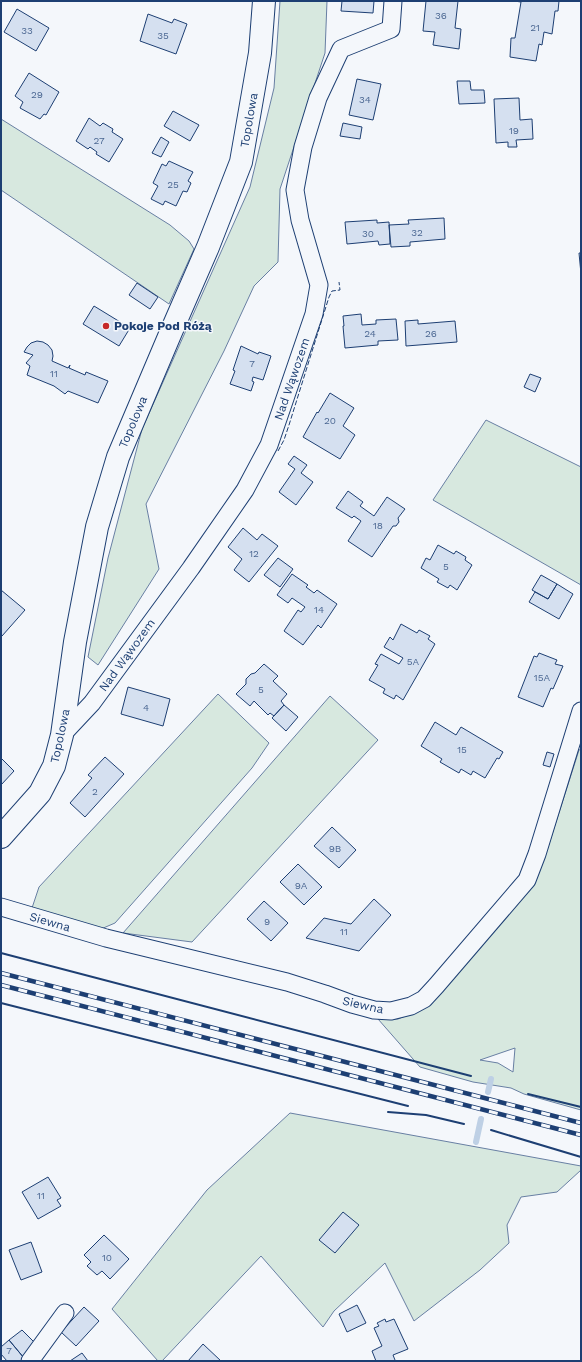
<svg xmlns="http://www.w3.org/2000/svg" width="582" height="1362" viewBox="0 0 582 1362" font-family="'Work Sans',sans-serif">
  <rect width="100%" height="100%" fill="#f4f7fb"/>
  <path fill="#d7e8df" stroke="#687fa3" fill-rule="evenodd" d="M280,1H327L325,53L280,189L278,262L254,286L224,351L146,504L159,569L98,665L88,657L108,558L142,429L250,187L274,88Z
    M1,119L170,225L189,241L194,249L169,304L1,190Z
    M486,420L581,467V585L433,500Z
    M218,694L269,743L252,768L115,923L101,929L32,908L39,887Z
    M330,696L378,740L192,942L123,933Z
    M581,749V1110L524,1094L511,1088L473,1082L420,1067L378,1019H398L422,1009L535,878L548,847L579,750ZM515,1048L513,1072L498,1063L480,1060Z
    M290,1113L581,1166V1170L557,1192L521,1197L507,1225L509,1243L480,1270L414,1321L385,1263L334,1311L323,1327L261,1256L162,1361H158L112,1309L207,1190Z"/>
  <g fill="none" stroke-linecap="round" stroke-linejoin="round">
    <path stroke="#bed0e5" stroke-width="6" d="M488,1092L491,1079
      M476,1142L481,1119"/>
  </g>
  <path fill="#d5e0f0" stroke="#1d3f73" d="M342,1H374L373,13L341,11Z
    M426,1H458L455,28L461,29L459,49L433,45L435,32L423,31Z
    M514,1H559L558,11H555L552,34L544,32L542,45L539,44L536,61L510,57L511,38H515L521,2Z
    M17,9L49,28L36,51L4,32Z
    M148,14L172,23L174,19L187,24L176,54L140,41Z
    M29,73L59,92L46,115L44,114L40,119L20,108L23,102L15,96Z
    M357,79L381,84L373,120L349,115Z
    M457,81H470L471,90H484L485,103L459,104Z
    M519,98L520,120L532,119L533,139L516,140L517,147H508V142L496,143L494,99Z
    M173,111L199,125L190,141L164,126Z
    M89,118L100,126L103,123L113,129L112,132L123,139L109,162L96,154L97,152L90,147L88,149L76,141Z
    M343,123L362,127L360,139L340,136Z
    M161,137L169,142L161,157L152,153Z
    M169,161L193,172L188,181L191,183L187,192L183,191L176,206L165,201L163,205L151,199L158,186L153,183L162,164L166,166Z
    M444,218L445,239L410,242V246L391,247L389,225L409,224L408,220Z
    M377,220V223L389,222L390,244L379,245L378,241L347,244L345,222Z
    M579,253H581V274Z
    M137,283L158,297L150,309L129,295Z
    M94,306L130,328L119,346L83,324Z
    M361,314L362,325L376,324V320L396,319L398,340L378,341V345L345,348L343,326H344L343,316Z
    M418,320V324L455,321L457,342L406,346L405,321Z
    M37,341L43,342L48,345L52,350L53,356L52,361L68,368L70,365L69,368L85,375L86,372L108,381L98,403L68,391L65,394L54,386L27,375L30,366L26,363L33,355L24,352L27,347L31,343Z
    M241,346L258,354L259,352L271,356L263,380L253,377L252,381L254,382L251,391L230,384L235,371L233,370Z
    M530,374L541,378L535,392L524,387Z
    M330,393L354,408L343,426L355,435L340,459L303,437L317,412L318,413Z
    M294,456L307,465L301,473L313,482L296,505L279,492L295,469L288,464Z
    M348,491L363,502L360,506L374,516L387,497L405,509L398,518L399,522L396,526H393L372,557L348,541L361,521L354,516L352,518L336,508Z
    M243,528L257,540L262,534L278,546L249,582L234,570L242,559L228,547Z
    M438,545L454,554L456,551L466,557L465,560L472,565L457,590L450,585L448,588L437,582L439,579L421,568L426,558L430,560Z
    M278,558L293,569L280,587L264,575Z
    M292,574L308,585L306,587L314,593L317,590L337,604L321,628L318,625L303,645L284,631L298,610L301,612L305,607L292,598L288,603L277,595Z
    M541,575L557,584L548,599L532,590Z
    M557,584L573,594L559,619L529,602L535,592L548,599Z
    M1,590L25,610L2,636L1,635Z
    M401,624L417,633L419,630L430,636L428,639L435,644L403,700L396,695L394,699L383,693L385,689L369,680L378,665L375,664L381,654L399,664L403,658L384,647L390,637L393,640Z
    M539,653L557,660L555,664L563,666L553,689L551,688L543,707L518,697L534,656L537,657Z
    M264,664L278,676L273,681L287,694L281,701L284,705L274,716L270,713L268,715L254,701L250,706L236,694L246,684V679L251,674L255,673Z
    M128,687L170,699L163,726L121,714Z
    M284,705L298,717L286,731L272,718Z
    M435,722L456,735L461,727L503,752L499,759L497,758L485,778L473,771L471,775L461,769L459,773L440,762L442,759L421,746Z
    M547,752L554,754L550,767L543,765Z
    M105,757L124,774L85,817L70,803L92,778L88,775Z
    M1,758L14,771L1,785Z
    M332,827L356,850L339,868L314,846Z
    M298,864L322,887L304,905L280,882Z
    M374,899L391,915L359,951L306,938L324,918L351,924Z
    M264,901L288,923L271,941L247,919Z
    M48,1177L61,1198L57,1200L61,1206L38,1219L22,1192Z
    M343,1212L359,1225L335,1253L319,1240Z
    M104,1235L129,1259L110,1279L102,1271L97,1275L87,1266L91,1262L84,1255Z
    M31,1242L42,1272L21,1280L9,1250Z
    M357,1305L366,1323L347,1332L339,1314Z
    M84,1307L99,1321L76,1346L61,1332Z
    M385,1319L386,1322L394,1319L408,1349L393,1355L395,1360L394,1361H376L372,1351L382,1346L374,1328L379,1326L377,1323Z
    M22,1330L35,1343L24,1358L9,1340Z
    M9,1340L24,1358L20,1361H7L1,1354V1347Z
    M203,1344L221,1361H188Z
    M82,1353L88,1361H70Z"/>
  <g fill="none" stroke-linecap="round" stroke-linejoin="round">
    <defs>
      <path id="minor" d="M62,735L92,703L191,568L245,490L269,445L314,314L319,285L300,220L295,190L303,147L318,98L341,49L391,29L393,1
        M1,907L106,938L287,982L325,994L352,1004L374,1010L391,1011L411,1006L424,999L436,986L527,880L537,854L581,711
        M30,1361L65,1313"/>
      <path id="tertiary" d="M1,837L40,793L54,766L62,735L75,642L97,527L118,457L171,332L208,247L241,162L260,53L264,1"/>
    </defs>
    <use href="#minor" stroke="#1d3f73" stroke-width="19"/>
    <use href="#tertiary" stroke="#1d3f73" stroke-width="24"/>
    <use href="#minor" stroke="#f4f7fb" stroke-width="17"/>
    <use href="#tertiary" stroke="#f4f7fb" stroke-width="22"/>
    <defs>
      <path id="rail" d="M1,973L581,1123
        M1,985L581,1135"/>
    </defs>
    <use href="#rail" stroke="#1d3f73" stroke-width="4.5"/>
    <use href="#rail" stroke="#f4f7fb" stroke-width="3" stroke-dasharray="9" stroke-linecap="butt"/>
    <path stroke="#1d3f73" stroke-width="1" stroke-dasharray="5 2" stroke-linecap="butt" d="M278,451L284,440L289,425L329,297L332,291L340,290L339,282"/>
    <path stroke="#1d3f73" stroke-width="2" d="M1,953L471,1076
      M1,1003L408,1106
      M528,1094L581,1107
      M388,1112L426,1115L464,1124
      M491,1130L581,1157"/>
  </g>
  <circle fill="#c62828" stroke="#f4f7fb" stroke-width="1.5" cx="106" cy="326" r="4"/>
  <g text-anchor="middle" stroke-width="3" stroke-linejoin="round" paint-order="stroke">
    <g font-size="10" fill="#4b6792">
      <text x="441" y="19">36</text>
      <text x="535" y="31">21</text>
      <text x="27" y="34">33</text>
      <text x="163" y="39">35</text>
      <text x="37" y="98">29</text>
      <text x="365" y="103">34</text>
      <text x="514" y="134">19</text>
      <text x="99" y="144">27</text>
      <text x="173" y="188">25</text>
      <text x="417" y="236">32</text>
      <text x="368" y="237">30</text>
      <text x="370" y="337">24</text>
      <text x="431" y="337">26</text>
      <text x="252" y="367">7</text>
      <text x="54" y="377">11</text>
      <text x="330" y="424">20</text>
      <text x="378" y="529">18</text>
      <text x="254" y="557">12</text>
      <text x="446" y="570">5</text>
      <text x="319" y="613">14</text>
      <text x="413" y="665">5A</text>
      <text x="542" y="681">15A</text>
      <text x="261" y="693">5</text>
      <text x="146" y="711">4</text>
      <text x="462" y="753">15</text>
      <text x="95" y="795">2</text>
      <text x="335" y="852">9B</text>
      <text x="301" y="889">9A</text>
      <text x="267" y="925">9</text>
      <text x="344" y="935">11</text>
      <text x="41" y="1199">11</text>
      <text x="107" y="1261">10</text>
      <text x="9" y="1354">7</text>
    </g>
    <g font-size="12" fill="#1d3f73" stroke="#f4f7fb">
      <text transform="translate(249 120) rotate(-80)" y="4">Topolowa</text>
      <text transform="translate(292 379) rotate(-71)" y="4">Nad Wąwozem</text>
      <text transform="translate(133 422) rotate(-67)" y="4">Topolowa</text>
      <text transform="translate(127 655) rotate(-54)" y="4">Nad Wąwozem</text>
      <text transform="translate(60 736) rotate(-78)" y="4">Topolowa</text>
      <text transform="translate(50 922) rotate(16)" y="4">Siewna</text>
      <text transform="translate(363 1005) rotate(13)" y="4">Siewna</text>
    </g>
    <g font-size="12" font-weight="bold" fill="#1d3f73" stroke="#f4f7fb" text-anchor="start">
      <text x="114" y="330">Pokoje Pod Różą</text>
    </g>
  </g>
  <rect width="582" height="1362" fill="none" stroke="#1d3f73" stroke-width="4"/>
</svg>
